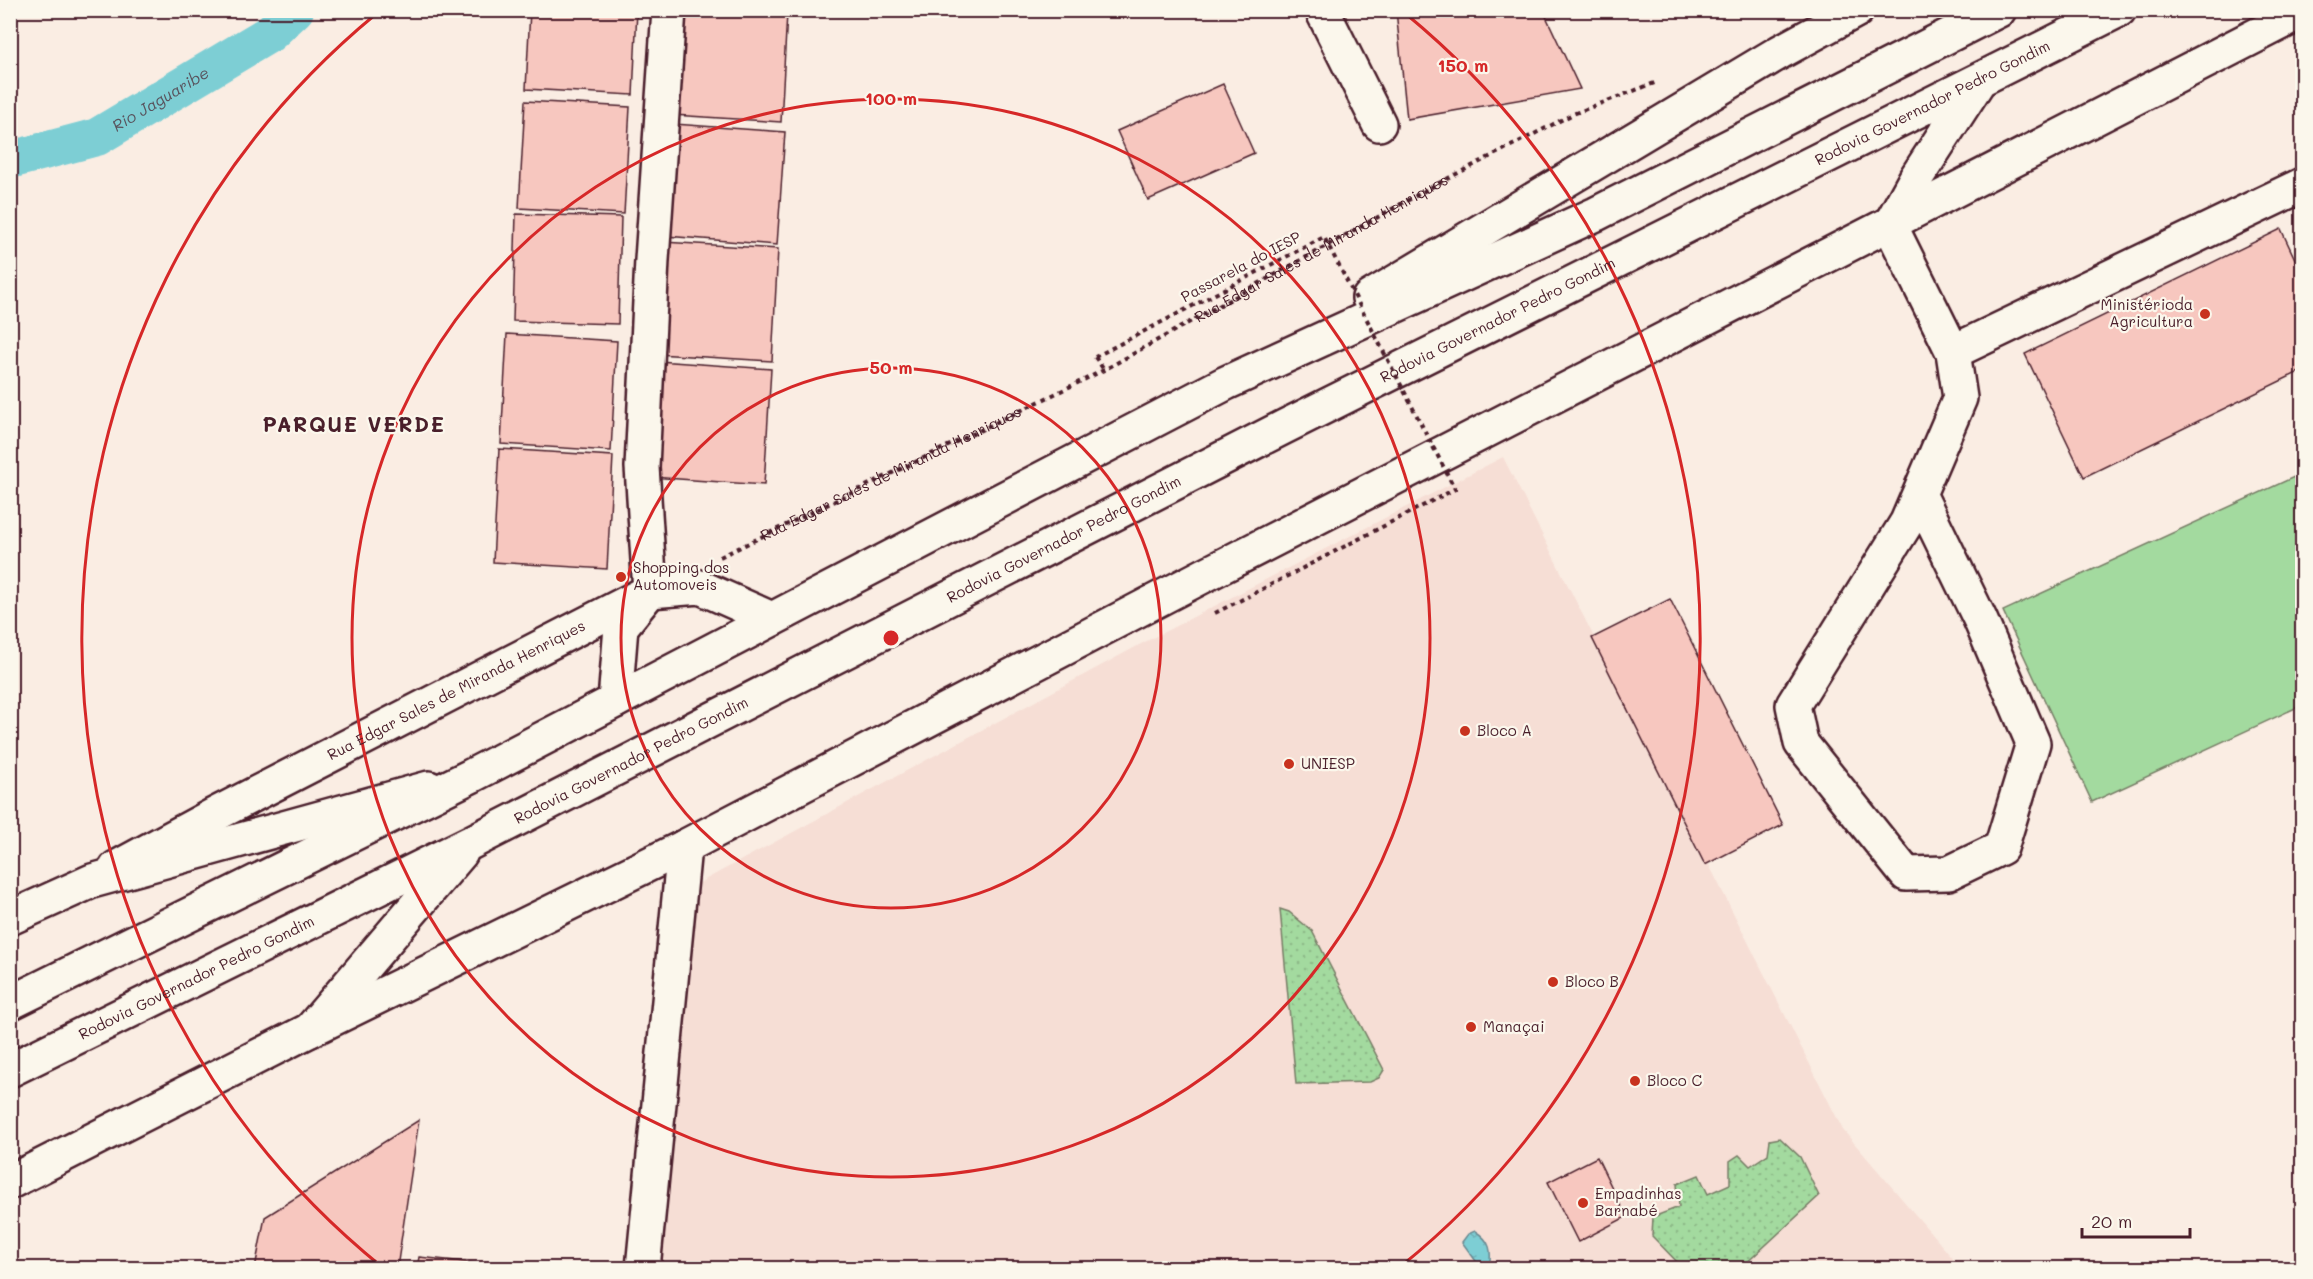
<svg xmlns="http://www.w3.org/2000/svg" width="2313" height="1279" viewBox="0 0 2313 1279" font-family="Mali,sans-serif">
  <defs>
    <pattern id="grass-dots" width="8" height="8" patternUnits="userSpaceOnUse" patternTransform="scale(1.5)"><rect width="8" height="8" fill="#a3da9f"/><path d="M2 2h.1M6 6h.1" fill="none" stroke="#8ebb89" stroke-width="1.8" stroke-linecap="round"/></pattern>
    <pattern id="water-ripples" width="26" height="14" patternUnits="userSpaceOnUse" patternTransform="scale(1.5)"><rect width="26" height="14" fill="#7dced4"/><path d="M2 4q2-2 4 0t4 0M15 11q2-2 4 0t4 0" fill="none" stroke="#6eb0b6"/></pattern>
  </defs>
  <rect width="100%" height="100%" fill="#faede3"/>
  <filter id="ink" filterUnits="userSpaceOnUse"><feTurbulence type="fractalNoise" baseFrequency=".0167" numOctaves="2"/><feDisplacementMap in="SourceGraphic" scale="12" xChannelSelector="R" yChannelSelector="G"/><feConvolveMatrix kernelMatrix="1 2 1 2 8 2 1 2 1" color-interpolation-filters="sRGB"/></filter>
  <g filter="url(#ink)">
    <path fill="#f6ded5" d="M1503,457L1843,1130L1961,1268H658L699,883L1141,644Z"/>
    <path fill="url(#grass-dots)" stroke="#767c65" stroke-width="1.5" d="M1280,909L1289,912L1312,931L1384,1070L1379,1078L1370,1082L1296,1084Z
      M1780,1138L1800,1157L1819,1196L1741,1268H1683L1652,1236L1653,1217L1679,1207L1677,1184L1699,1175L1708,1194L1730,1184V1161L1739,1155L1750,1166L1768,1154L1770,1140Z"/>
    <path fill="#a3da9f" stroke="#767c65" stroke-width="1.5" d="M2294,477L2302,496V705L2092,802L2003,611Z"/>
    <path fill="url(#water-ripples)" stroke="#698890" stroke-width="1.5" d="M1475,1231C1491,1241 1492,1251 1489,1268H1481L1462,1242L1468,1234Z"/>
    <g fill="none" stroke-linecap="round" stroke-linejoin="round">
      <path stroke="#7dced4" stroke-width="38" id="s1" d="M10,160L97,137L269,34L295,10"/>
    </g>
    <path fill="#f7c7bf" stroke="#4a1f2b" stroke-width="1.5" d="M530,10H637L633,95L526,89Z
      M680,10L787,13L781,122L673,115Z
      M1396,10H1543L1580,89L1407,119Z
      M1223,84L1254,153L1148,200L1117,131Z
      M525,101L630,107L624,214L519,208Z
      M674,124L785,132L777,245L666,236Z
      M516,214L621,217L618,324L513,321Z
      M2281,229L2302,274V379L2299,372L2084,477L2025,354Z
      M663,242L778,249L772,361L657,354Z
      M507,334L617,341L611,451L501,444Z
      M658,361L771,369L764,485L651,477Z
      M499,449L613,456L607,569L493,562Z
      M1670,599L1783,825L1705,865L1592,638Z
      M419,1120L397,1268H255L265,1217Z
      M1597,1157L1626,1217L1578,1242L1548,1182Z
      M419,1257L519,1268H417Z"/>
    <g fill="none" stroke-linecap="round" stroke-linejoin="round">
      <defs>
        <g id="minor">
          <path d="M1322,10L1379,124"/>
          <path d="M1890,225L1953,352L1960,398L1907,522L1793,705L1801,743L1906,874L1949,873L2001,848L2033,743L1980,619L1919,494"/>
          <path d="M1953,352L2302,185"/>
          <path d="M615,701L621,627L650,591L642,467L652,260L669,10"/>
          <path id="s3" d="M116,868L214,815L650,591L700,587L772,619"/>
          <path d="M643,1268L684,847"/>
        </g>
        <path id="major" d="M10,918L92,881L429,788
          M10,1182L310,1030L684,847L1205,575L2302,12"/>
        <g id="highway">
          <path d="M1890,225L1916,178L1977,84"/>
          <path d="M1369,298L1780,52L1857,10"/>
          <path d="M10,1003L471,776L1226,383L1596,214L1999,10"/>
          <path d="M310,1030L461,853"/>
          <path id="s4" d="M10,1070L470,843L1284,427L2119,10"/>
        </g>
      </defs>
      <use href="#minor" stroke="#4a1f2b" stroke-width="38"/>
      <use href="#major" stroke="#4a1f2b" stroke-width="38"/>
      <use href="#highway" stroke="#4a1f2b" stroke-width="38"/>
      <g stroke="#4a1f2b" stroke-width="4" stroke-dasharray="4.5 4.5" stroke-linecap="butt">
        <path d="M1095,357L1104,370"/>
        <path id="s2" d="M720,557L1104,370L1437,184L1573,114L1657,82"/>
        <path d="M1215,613L1249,596"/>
      </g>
      <use href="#minor" stroke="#fbf7ec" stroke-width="33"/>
      <use href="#major" stroke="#fbf7ec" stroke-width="33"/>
      <use href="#highway" stroke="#fbf7ec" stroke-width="33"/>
      <path stroke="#4a1f2b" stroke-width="4" stroke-dasharray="4.5 4.5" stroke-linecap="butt" d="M1095,357L1324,237L1455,489L1249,596"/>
    </g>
  </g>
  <g fill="none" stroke="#d62828" stroke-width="3">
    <circle cx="891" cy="638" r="270"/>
    <circle cx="891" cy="638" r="539"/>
    <path d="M382 1267A809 809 0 0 1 376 14M1406 14A809 809 0 0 1 1400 1267"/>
  </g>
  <g fill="#c8321e" stroke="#fbf7ec" stroke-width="2">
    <circle cx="2205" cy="314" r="6"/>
    <circle cx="621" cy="577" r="6"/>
    <circle cx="1465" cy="731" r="6"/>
    <circle cx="1289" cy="764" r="6"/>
    <circle cx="1553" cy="982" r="6"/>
    <circle cx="1471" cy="1027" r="6"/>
    <circle cx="1635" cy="1081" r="6"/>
    <circle cx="1583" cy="1203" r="6"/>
  </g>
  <g text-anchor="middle" stroke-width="4.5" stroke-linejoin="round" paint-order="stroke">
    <g font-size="15" fill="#4a1f2b" stroke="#fbf7ec">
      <text dy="5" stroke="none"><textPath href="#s4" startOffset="2152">Rodovia Governador Pedro Gondim</textPath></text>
      <text dy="5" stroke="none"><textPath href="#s2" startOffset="676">Rua Edgar Sales de Miranda Henriques</textPath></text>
      <text transform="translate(1241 267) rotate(-28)" y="5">Passarela do IESP</text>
      <text dy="5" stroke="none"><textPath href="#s4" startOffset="1666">Rodovia Governador Pedro Gondim</textPath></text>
      <text dy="5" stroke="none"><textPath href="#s2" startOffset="190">Rua Edgar Sales de Miranda Henriques</textPath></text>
      <text dy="5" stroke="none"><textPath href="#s4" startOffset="1180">Rodovia Governador Pedro Gondim</textPath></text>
      <text dy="5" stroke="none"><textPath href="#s3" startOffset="384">Rua Edgar Sales de Miranda Henriques</textPath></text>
      <text dy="5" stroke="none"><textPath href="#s4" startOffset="694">Rodovia Governador Pedro Gondim</textPath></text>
      <text dy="5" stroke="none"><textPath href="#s4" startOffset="208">Rodovia Governador Pedro Gondim</textPath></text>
    </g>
    <g font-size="15" fill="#4a1f2b" stroke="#fbf7ec" text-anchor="start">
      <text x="2193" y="310" text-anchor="end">Ministérioda<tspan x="2193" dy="17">Agricultura</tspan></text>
      <text x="633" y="573">Shopping dos<tspan x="633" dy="17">Automoveis</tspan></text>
      <text x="1477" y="736">Bloco A</text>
      <text x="1301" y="769">UNIESP</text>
      <text x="1565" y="987">Bloco B</text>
      <text x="1483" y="1032">Manaçai</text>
      <text x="1647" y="1086">Bloco C</text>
      <text x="1595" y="1199">Empadinhas<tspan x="1595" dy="17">Barnabé</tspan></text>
    </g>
    <g font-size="16" font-style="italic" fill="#59545e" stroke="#fbf7ec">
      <text dy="6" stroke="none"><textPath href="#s1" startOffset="164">Rio Jaguaribe</textPath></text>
    </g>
    <g font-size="21" font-weight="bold" letter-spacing="1.5" fill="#4a1f2b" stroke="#fbf7ec">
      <text x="354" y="432">PARQUE VERDE</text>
    </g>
  </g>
  <circle cx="891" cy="638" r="9" fill="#d62828" stroke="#fbf7ec" stroke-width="3"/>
  <g font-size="18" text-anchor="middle" font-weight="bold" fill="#d62828" stroke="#fbf7ec" stroke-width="4.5" stroke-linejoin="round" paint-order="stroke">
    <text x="1463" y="72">150 m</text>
    <text x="891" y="105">100 m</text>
    <text x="891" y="374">50 m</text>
  </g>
  <rect width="2313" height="1279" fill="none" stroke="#fbf7ec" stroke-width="36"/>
  <rect x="18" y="18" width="2277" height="1243" fill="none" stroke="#4a1f2b" stroke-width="2" filter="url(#ink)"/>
  <path d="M2082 1228v9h108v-9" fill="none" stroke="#4a1f2b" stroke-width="3"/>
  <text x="2091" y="1228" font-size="18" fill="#4a1f2b" stroke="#fbf7ec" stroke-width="4.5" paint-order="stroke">20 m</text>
</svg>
